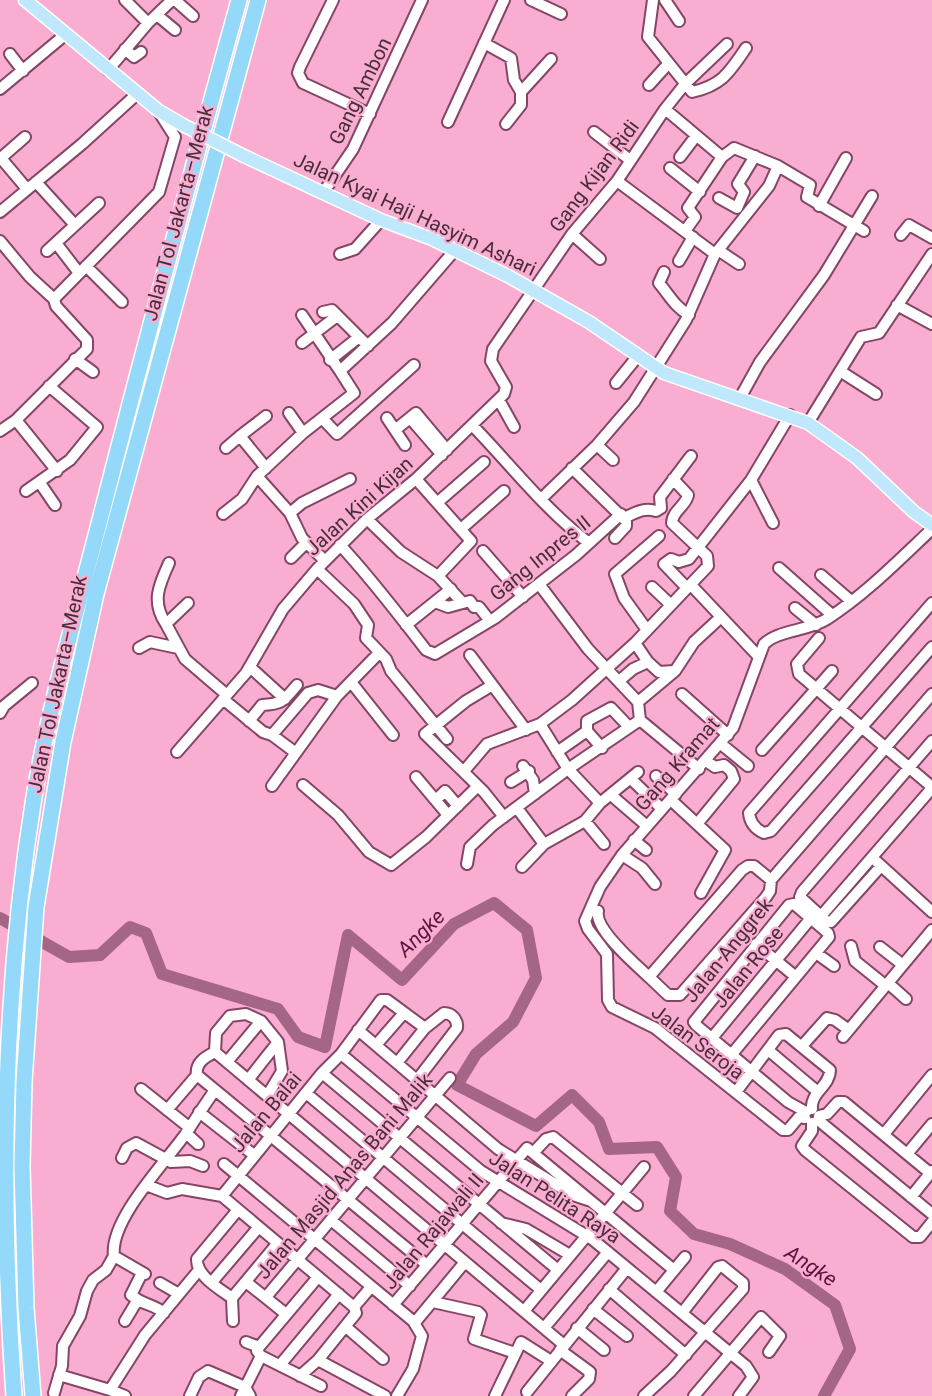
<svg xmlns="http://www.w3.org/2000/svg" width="932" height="1396" viewBox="0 0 932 1396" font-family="Roboto,sans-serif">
  <rect width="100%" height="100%" fill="#f9aed1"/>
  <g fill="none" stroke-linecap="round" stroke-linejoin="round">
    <path stroke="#a46684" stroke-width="12" d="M0,918L69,957L100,955L130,927L146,933L162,974L278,1009L298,1037L325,1047L348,935L402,980L454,924L494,903L527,930L536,978L513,1022L476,1054L457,1085L536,1126L572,1095L599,1122L609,1149L657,1147L676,1177L670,1211L694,1234L730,1244L785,1269L835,1305L850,1349L824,1396"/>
    <defs>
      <path id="minor" d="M125,0L148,23
        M175,0L193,16
        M333,0L300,67L298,73L303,83L370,114
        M531,0L561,14
        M653,0L648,37L692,92C722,85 729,73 746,48
        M665,0L679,21
        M157,15L175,30
        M484,43L511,58L514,80L521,92
        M125,49L134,57L141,52
        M10,54L23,71
        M108,70L148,23L172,0
        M649,85L668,64
        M0,89L66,34
        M665,109L722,157
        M448,122L504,0
        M506,124L521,105V92L551,59
        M594,132L630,160
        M0,157L27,189
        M680,157L696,136
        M1,158L25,137
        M670,168L700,192
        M617,181L715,254
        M36,182L75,225
        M323,193L353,149L422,0
        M719,198L737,208L744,192L738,184L755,156
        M819,206L846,158
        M0,212L82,144L137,94
        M685,231L695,217L688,208L722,157L734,148L778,166L810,185L807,197L864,231
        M572,234L600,259
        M901,235L909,225L932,238
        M0,241L30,277L54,299
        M56,243L79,273
        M718,250L739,264
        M47,251L99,203
        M340,254L355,249L381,220
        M679,261L693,237
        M86,266L122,302
        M664,272L659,283C669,295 675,307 689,315
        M897,305L932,324
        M323,312L332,310L359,337
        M302,315L340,371
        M302,343L337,316
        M75,359L93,372
        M330,360L359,337L368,346
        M840,371L876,394
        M616,383L637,357
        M740,398L760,362L824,275L872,196
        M499,400L514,427
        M289,413L303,433
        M322,418L337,434L414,365
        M387,418L405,445
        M410,418L442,455
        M16,420L57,471
        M808,423L861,337L879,333L932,254
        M472,425C510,464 545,510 589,543
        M395,430L416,413L447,450
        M0,431L16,420L87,349V340L56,306L54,299L159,192L175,137L159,112
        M597,445L613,460
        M226,448L240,436
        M266,468L240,436L266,416
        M572,468L626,521V526L615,538
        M257,476L290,513L302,538L325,561
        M416,479L471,541L438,576
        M751,480L773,523
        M40,483L55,505
        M26,491L70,460L97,427L49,386
        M541,499L597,445L634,402L686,320L715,254L769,186L778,166
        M438,502L484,462
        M290,513L302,503L350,479
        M223,514L242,499L257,476L303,433L354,393L340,371L392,323L455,250
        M624,518C635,513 644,507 656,511L661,508L660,497L691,456
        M367,519L401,552L438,576L461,601
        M461,529L504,491
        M340,545C371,578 398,614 426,650L435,654L495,618L576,555L621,514
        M483,551L523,597
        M291,558L306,543
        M779,568L832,615
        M317,569L354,604L368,625L366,638L386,659L391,671L447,739
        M821,575L851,601
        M539,584L588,649L638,702L640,720L699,769
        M691,585L759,657
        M652,587L670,604
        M687,588L664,564L671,559L679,562L689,559L751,480L790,415
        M435,602L448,607L470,601L474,607H479L490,621
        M188,603L166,624L185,659L227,695
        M932,603L749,813C750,823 755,829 764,833L771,831L932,647
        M795,608L816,625
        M166,624C151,602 159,585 169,563
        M406,625L451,589
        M647,630L624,598L615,574L659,536
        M819,638L797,664L799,674L932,787
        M635,643L648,662L659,672L674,671
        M139,648L150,642L178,648
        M470,655L526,730
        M250,667L285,699
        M619,681L633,669L648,662
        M351,682L393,735
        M491,686L466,701L425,734L484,792L504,817
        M682,694L728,735
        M223,699L263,732L272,735L296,753
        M638,702L675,671L694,642L721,617
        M0,713L4,706L32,683
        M249,721L262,705C283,704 283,701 297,685
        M540,724L568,769L600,803
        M272,735L308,693L318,690L337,696
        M721,744L748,766
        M602,748L587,731V721L611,708L629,727
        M762,750L832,671
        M177,752L246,673L283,609L317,569L367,519L416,479L504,394L506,387L491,361L493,349L572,234L617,181L665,109L685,84L727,44
        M557,752L587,731
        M523,766L533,780L535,794
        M464,771L487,744L540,724L572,700L635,643L708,566L707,556L672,523C672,511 686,506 688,495L673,479
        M656,776L676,794
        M416,777L448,815
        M631,779L662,809
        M511,782L529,771
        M303,785L338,815L369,852L391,865L426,837L478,786
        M272,786L337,696L379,653
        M611,795L647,826
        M436,800L445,791L458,806
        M671,800L725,850L701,893
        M517,808L544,844
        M585,821L604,844
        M697,824L734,779L731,771L724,765L715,767L706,761
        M634,840L646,850
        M622,855L642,868L655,884
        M877,862L932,912
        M467,864L470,847L493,825L568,769L640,720
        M881,866L831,922L826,921L800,897L802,892L932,741
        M522,867L544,844L585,821L600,803L638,772
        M771,880L754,866H748L742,870L649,977L668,995H680L766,897L770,891L771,880L932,694
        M598,911C594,929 636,965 649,977
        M821,916L932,788
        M756,944L796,977
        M851,946L855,961L886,986
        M880,947L903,965
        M816,953L834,966
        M888,983L906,999
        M358,1030L498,1149L573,1195L588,1200
        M843,1037L932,930
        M712,1038L811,918
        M376,1045L404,1013
        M802,1046L827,1018L835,1020L849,1030
        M768,1050L818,1092
        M215,1052L564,1345
        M215,1052L216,1033L230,1016L246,1014L261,1021L278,1042L282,1071L267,1096
        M341,1054L481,1171L592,1239L746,1366L753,1377L739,1396
        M732,1054L829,937L828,933L794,904L789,905L694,1022L696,1025L788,1102L806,1112
        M227,1062L261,1021
        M397,1063L425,1028L444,1013C452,1013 458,1020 457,1028L417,1080
        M322,1073L558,1270
        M197,1075L427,1265
        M197,1075C195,1063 205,1057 215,1052
        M248,1080L278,1042
        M141,1089L190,1128
        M736,1092L779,1035L786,1034L830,1070C830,1086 810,1093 812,1109
        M306,1093L541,1290
        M167,1110L197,1075
        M199,1112L254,1155
        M819,1116L827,1114L838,1102H844L930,1173
        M805,1118L799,1117L788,1130H783L655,1028L612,1007L608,1000L607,954L588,929L585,921L600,887L622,855L733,728L764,644C778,630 808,631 827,619C866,594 899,560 932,529
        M818,1120L932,1214
        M812,1123V1131L802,1146L805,1150L913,1237H920L932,1222
        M186,1133L198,1144
        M884,1134L932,1075
        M534,1152L546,1139L553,1137L637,1205
        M907,1154L932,1124
        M122,1158L127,1148L136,1143L171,1162L190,1161L203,1166
        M224,1164L413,1321L417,1320L465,1262
        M146,1185L167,1193L182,1189L222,1196
        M222,1196L322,1073L341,1054L381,1000H387L425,1028
        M222,1196L354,1307
        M911,1197L932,1171
        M331,1220L410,1286
        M501,1223L526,1229L570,1255
        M142,1273L131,1295C142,1305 154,1304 164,1313
        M145,1274L114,1256C109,1220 166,1162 187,1132C196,1118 205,1104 215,1090
        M212,1282L258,1228
        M246,1282L286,1314
        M160,1283L179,1294
        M609,1289L686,1355
        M656,1292L685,1257
        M266,1297L450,1078
        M232,1298L277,1244
        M433,1302L478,1312L481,1315L474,1339L515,1353
        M393,1305L527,1148L674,1270
        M593,1309L627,1336
        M524,1311L644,1167
        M125,1321L137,1301
        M233,1321L232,1298C220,1289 196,1276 197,1259L237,1211
        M346,1327L383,1359
        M544,1328L608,1252
        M577,1328L604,1350
        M246,1342L259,1347
        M560,1350L590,1372L589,1379L572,1396
        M261,1356L257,1351L259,1347L318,1277
        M261,1356L321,1386
        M318,1360L385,1396
        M280,1365L339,1294
        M59,1375L110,1390
        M300,1376L318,1360L356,1313L354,1307L371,1287
        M527,1392L627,1268
        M54,1393L62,1366L63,1346L80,1316L87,1291L93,1280L106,1270L114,1256
        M125,1396L110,1390L145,1335L199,1270
        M190,1396L199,1377L208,1371L245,1387L250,1396
        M241,1396L261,1356
        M397,1396L413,1369L422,1336L413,1321
        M495,1396L521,1342L551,1361
        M644,1396L671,1371L743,1289V1283L722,1266L718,1267L682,1313
        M694,1396L761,1317L780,1336L769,1352"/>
      <path id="major" d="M25,0L159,111L183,125
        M244,156L381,220L432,239L508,276L589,322L664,373L808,423L857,458L914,512L932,525"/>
      <path id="highway" d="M14,1396C0,1197 2,994 34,797C50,701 78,606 102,512C146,340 192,170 239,0
        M33,1396L26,1308L22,1166L24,1082L36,907L63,742L96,594L258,0"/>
    </defs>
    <use href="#minor" stroke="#854565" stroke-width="14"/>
    <use href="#major" stroke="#fff" stroke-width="15"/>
    <use href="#highway" stroke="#fff" stroke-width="18"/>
    <use href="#minor" stroke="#fff" stroke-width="10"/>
    <use href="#major" stroke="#bfe8fc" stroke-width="12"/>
    <use href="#highway" stroke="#94d9fa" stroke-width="15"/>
    <defs>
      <path id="major-bridge" d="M183,125L244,156"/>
    </defs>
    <use href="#major-bridge" stroke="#fff" stroke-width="15" stroke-linecap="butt"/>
    <use href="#major-bridge" stroke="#bfe8fc" stroke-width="12"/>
  </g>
  <g text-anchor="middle" stroke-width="4.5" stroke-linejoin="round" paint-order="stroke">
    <g font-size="20" fill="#4a2d3b" stroke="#f9aed1">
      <text transform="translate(360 91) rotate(-64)" y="7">Gang Ambon</text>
      <text transform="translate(594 176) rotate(-53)" y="7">Gang Kijan Ridi</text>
      <text transform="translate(178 213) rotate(-75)" y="7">Jalan Tol Jakarta–Merak</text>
      <text transform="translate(415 214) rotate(25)" y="7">Jalan Kyai Haji Hasyim Ashari</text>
      <text transform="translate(359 506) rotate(-42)" y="7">Jalan Kini Kijan</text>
      <text transform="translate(540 558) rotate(-39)" y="7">Gang Inpres II</text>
      <text transform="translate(57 684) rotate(-78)" y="7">Jalan Tol Jakarta–Merak</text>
      <text transform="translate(677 764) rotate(-49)" y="7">Gang Kramat</text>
      <text transform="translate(728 950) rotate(-51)" y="7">Jalan Anggrek</text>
      <text transform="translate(748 967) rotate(-51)" y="7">Jalan Rose</text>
      <text transform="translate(698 1042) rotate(37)" y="7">Jalan Seroja</text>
      <text transform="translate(266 1112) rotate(-50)" y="7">Jalan Balai</text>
      <text transform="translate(344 1176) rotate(-50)" y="7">Jalan Masjid Anas Bani Malik</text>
      <text transform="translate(555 1197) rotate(33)" y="7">Jalan Pelita Raya</text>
      <text transform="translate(433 1231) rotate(-50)" y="7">Jalan Rajawali II</text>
    </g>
    <g font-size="21" font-style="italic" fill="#5f123f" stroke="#f9aed1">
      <text transform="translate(421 933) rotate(-45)" y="7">Angke</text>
      <text transform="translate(811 1266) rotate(33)" y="7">Angke</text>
    </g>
  </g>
</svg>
